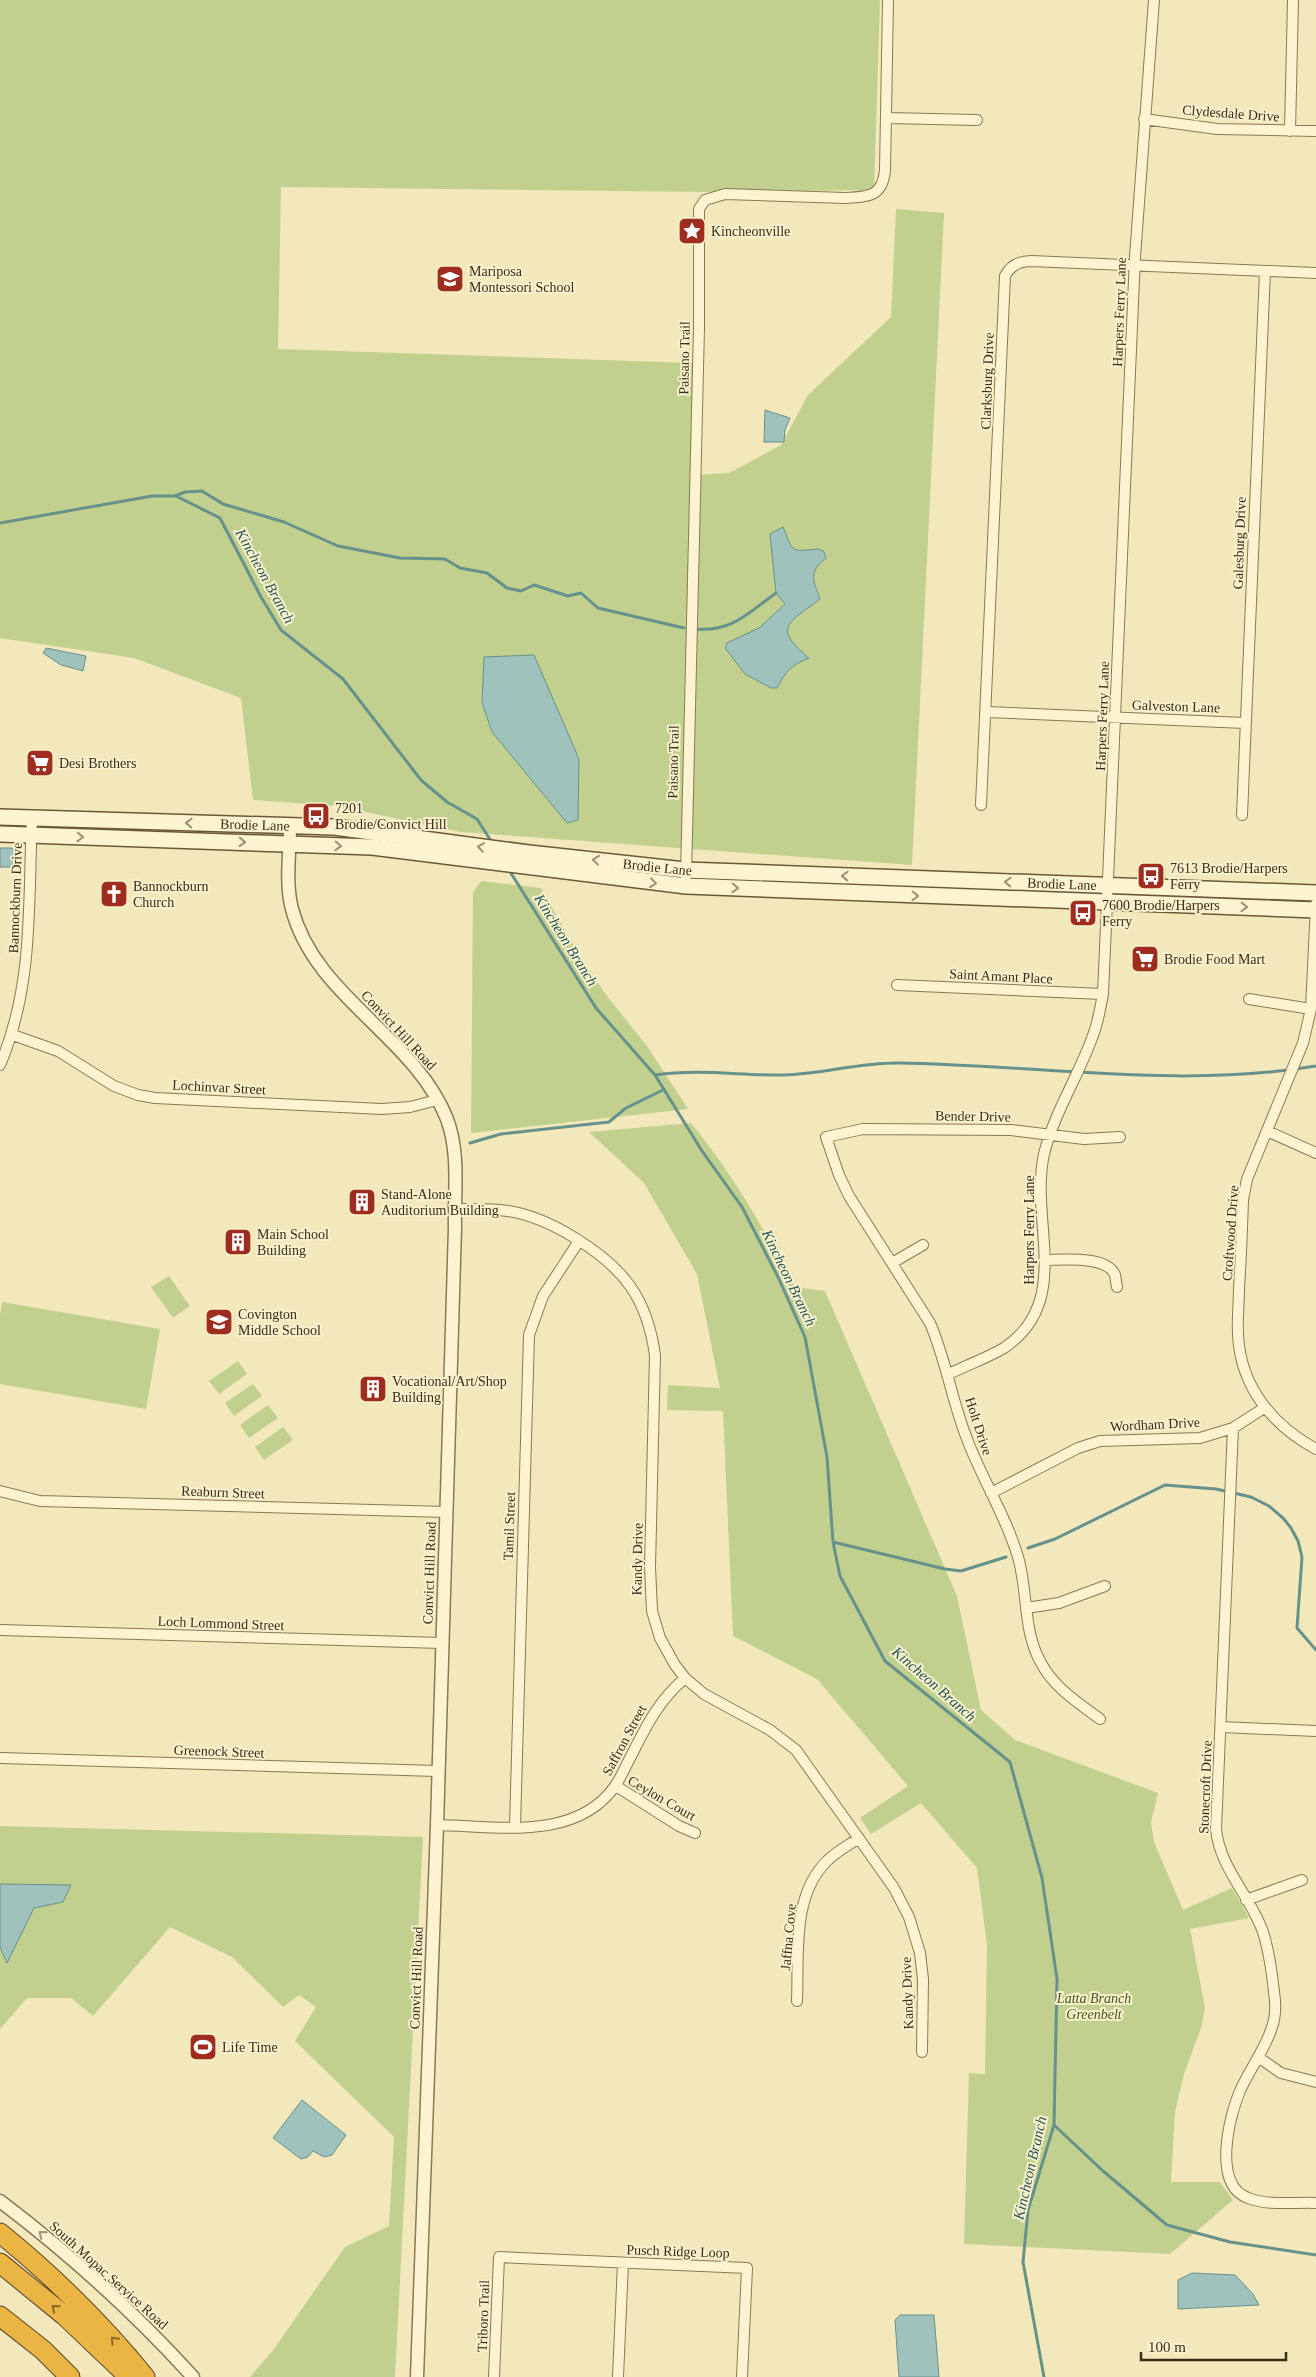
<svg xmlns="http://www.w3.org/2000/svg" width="1316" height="2377" viewBox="0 0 1316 2377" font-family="'Times New Roman',serif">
  <rect width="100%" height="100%" fill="#f2e8bc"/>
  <path fill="#c1d08f" d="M0,0H880L874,190L706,192L281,187L278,349L691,363L698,361L696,475L729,473L781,445L808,395L891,317L896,209L944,213L912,865L461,832L337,806L253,800L241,698L134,658L0,638Z
    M481,881L541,888L576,950L607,996L647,1046L688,1109L471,1133L473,892Z
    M691,1123C733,1174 764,1229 795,1287L825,1291L957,1596L981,1710L1015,1740L1158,1793L1151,1822L1154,1842L1183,1910L1232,1888L1249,1918L1190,1929L1205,2008L1201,2028L1184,2074L1175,2112L1171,2182H1220L1233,2200L1170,2254L964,2244L969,2073L985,2074L987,1945L977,1868L921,1803L871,1834L860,1818L908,1786L817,1679L733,1636L723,1411L667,1410L668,1385L720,1388L697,1274L644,1183L589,1132Z
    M169,1276L190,1306L173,1318L151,1287Z
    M2,1302L160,1329L146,1409L0,1384V1316Z
    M238,1361L247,1374L219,1394L209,1381Z
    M253,1384L262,1396L234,1416L225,1403Z
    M268,1405L278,1418L249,1438L240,1425Z
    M283,1427L293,1440L264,1460L255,1447Z
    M0,1826L423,1837L395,2377H250L274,2349L345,2247L389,2226L394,2137L295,2041L316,2007L299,1995L283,2007L232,1957L170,1927L93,2016L71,1998H27L0,2029Z"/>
  <path fill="#a0c2bc" stroke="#67918b" d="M765,410L790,418L785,430L784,442H764Z
    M783,527C794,555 791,551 819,549L824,552L826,558C808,572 813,580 820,599C789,623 771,627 809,658C791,665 786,671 777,688H771L745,674L725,648L727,643L759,628L785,604L776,593L770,534Z
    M46,648L86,656L83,671L61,665L43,653Z
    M534,655L579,759L578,820L567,823L492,732L482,703L484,657Z
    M0,848H12L16,854L17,867H0Z
    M0,1884L71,1885L63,1902L34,1908L7,1963L0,1947Z
    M302,2100L346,2135L332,2155L324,2157L313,2151L308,2157L301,2159L273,2138Z
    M1192,2273L1235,2275L1253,2294L1259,2305L1178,2309V2280Z
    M900,2315H934L939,2377H899L895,2320Z"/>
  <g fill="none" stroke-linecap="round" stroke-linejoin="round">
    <path stroke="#67918b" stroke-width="3" d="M175,496L185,492L202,491L223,504L284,522L338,546L400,558L445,559L460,568L487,573L507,588L521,591L534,585L568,596L581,593L598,608L684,628
      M0,523L152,496H176L220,518L261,597L281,630L343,679L421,780L447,802L477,819L493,844
      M696,629C732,632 748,613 776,593
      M509,870L596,1008L655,1075L702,1151L742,1207L778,1277L805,1337L827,1457L833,1542L840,1576L885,1661L1010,1762L1042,1878L1057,1979L1054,2125L1028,2210L1023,2262L1044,2377
      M655,1075C698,1069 736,1075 779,1075C819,1075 860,1062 900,1063C1038,1065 1179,1089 1316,1066
      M470,1143L501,1134L609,1122L626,1108L663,1090
      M833,1542L945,1569L961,1571L1006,1557
      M1028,1548L1055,1539L1165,1485L1216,1489L1251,1497L1269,1506L1283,1518L1291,1528L1298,1541L1302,1557L1297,1628L1316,1650
      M1054,2125L1103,2171L1167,2225L1230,2242L1316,2255"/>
    <defs>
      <path id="minor" d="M887,118L977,120
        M1144,119L1217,129L1316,131
        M1290,131L1293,0
        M987,712L1245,723
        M981,805L1005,276C1010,266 1019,261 1031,261L1316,273
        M1242,815L1265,271
        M686,876L699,327V209L705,200L725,194L845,198C868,197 882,197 885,171L888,0
        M1316,904L1311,1009L1303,1043L1247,1179L1243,1200C1242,1230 1241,1259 1239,1288C1239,1304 1237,1319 1238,1334C1240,1386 1272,1425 1316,1449
        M897,985L1103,994
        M1249,999L1311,1009
        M13,1035L58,1051L114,1086L138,1095L155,1098L382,1109L410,1107L437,1100
        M0,1065C34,985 28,903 32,818
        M1267,1131L1316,1153
        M455,1209C472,1209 491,1208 508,1211C533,1215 554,1225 575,1238C624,1268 647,1298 655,1355L650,1567L652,1611L660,1638L675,1665L685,1678L704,1694L770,1730L796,1750L894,1888L909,1917L920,1953L923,1979L922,2052
        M1044,1260C1062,1260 1107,1255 1115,1275C1116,1279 1116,1284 1117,1287
        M892,1263L923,1245
        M949,1374C967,1365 987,1358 1004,1348C1074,1301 1029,1221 1044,1154C1054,1113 1078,1077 1092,1038C1098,1024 1100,1009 1103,994L1135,257L1154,0
        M1233,1428L1216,1829C1220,1869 1250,1895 1263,1932C1269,1951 1272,1973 1274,1992C1276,2005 1276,2018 1271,2030C1264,2051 1249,2070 1240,2091C1229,2117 1212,2185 1248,2198C1268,2206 1294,2202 1316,2203
        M0,1491L40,1501L446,1512
        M991,1493L1078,1448L1100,1441L1200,1438L1233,1428L1264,1408
        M1026,1608L1059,1603L1105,1586
        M0,1630L442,1643
        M1100,1719C1077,1702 1053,1687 1040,1661C1023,1630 1028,1591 1018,1557C1006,1516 982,1479 967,1439C952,1401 946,1360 930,1323L849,1196L839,1175L826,1137L863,1129L1011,1130L1084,1139L1120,1137
        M1221,1727L1316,1731
        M0,1758L437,1771
        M616,1786L679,1826L695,1833
        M437,1825C495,1826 576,1842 615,1786C620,1779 624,1770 628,1762C645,1729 656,1703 685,1678
        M515,1826L529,1335L543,1296L579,1241
        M1246,1900L1302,1880
        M797,2001C799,1955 791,1895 828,1860C837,1851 849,1845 859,1838
        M1258,2057L1281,2073L1316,2082
        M494,2377L499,2257L747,2268L742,2377
        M618,2377L623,2263"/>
      <path id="tertiary" d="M290,826C290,852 285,883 292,909C315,997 414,1036 447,1119C460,1154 454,1192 455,1228L437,1825L417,2377
        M0,2201C70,2254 134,2312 193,2377"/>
      <g id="secondary">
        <path id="s1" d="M0,817L334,827L529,853L685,870L1316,893"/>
        <path d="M0,834L372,847L686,886L1316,910"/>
      </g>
      <path id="motorway" d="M0,2233C53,2276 102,2324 145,2377
        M0,2263L65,2316L129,2377
        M0,2316L43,2350L70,2377"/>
    </defs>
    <use href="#minor" stroke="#8b7854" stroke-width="12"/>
    <use href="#tertiary" stroke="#8b7854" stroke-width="15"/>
    <use href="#secondary" stroke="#6c5837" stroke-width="18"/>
    <use href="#motorway" stroke="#584429" stroke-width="21"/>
    <use href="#minor" stroke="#fcf4d0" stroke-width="10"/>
    <use href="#tertiary" stroke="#fcf4d0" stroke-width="12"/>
    <use href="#secondary" stroke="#fcf4d0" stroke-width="15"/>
    <use href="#motorway" stroke="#eab543" stroke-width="19"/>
  </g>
  <defs><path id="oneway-chevron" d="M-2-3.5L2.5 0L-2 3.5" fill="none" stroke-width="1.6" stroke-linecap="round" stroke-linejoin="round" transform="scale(1.25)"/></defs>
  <g stroke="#9a9075">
    <use href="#oneway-chevron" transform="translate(189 823) rotate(-178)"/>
    <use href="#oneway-chevron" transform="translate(80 837) rotate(2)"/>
    <use href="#oneway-chevron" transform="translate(242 842) rotate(2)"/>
    <use href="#oneway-chevron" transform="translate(338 846) rotate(3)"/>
    <use href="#oneway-chevron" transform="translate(481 847) rotate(-172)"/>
    <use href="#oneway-chevron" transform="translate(596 860) rotate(-174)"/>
    <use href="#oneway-chevron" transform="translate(845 876) rotate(-178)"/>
    <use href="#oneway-chevron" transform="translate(1008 882) rotate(-178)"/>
    <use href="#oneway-chevron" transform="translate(653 883) rotate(7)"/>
    <use href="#oneway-chevron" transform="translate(735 888) rotate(2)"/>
    <use href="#oneway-chevron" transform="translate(915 896) rotate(2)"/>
    <use href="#oneway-chevron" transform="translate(1244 907) rotate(2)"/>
    <use href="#oneway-chevron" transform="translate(42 2234) rotate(-141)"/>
  </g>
  <g stroke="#886a2c">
    <use href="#oneway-chevron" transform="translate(55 2308) rotate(-140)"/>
    <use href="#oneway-chevron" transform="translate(114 2340) rotate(-133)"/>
  </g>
  <defs>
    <symbol id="sight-square" viewBox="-11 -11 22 22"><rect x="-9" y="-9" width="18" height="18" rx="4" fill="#9f2d1f" stroke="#f8f1cc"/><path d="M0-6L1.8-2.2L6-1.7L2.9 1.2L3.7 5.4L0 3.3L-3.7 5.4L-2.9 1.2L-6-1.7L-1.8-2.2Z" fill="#fff"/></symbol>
    <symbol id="school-square" viewBox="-11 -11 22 22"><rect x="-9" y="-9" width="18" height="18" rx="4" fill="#9f2d1f" stroke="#f8f1cc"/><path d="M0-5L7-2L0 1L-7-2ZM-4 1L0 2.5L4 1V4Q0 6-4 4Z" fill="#fff"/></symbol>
    <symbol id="supermarket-square" viewBox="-11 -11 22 22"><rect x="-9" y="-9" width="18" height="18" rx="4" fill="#9f2d1f" stroke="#f8f1cc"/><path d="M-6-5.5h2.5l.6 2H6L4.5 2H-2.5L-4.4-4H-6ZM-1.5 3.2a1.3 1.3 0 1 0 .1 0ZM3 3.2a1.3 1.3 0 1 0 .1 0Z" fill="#fff"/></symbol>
    <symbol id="bus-square" viewBox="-11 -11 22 22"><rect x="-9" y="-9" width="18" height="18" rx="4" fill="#9f2d1f" stroke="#f8f1cc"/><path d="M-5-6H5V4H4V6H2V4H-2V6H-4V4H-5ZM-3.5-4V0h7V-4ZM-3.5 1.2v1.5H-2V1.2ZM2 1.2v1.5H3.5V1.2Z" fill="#fff"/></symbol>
    <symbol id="church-square" viewBox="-11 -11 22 22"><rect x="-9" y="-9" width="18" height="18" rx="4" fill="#9f2d1f" stroke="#f8f1cc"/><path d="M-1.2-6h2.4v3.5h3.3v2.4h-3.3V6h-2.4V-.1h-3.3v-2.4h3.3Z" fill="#fff"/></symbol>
    <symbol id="building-square" viewBox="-11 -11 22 22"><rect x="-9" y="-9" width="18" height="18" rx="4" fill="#9f2d1f" stroke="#f8f1cc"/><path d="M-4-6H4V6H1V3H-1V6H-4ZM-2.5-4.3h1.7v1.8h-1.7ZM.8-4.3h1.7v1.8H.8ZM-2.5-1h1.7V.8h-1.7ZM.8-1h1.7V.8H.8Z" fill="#fff"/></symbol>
    <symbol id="stadium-square" viewBox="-11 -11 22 22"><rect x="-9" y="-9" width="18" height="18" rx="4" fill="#9f2d1f" stroke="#f8f1cc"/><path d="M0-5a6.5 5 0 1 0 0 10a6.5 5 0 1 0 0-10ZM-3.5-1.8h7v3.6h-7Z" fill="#fff"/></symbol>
  </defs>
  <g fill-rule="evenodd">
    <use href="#sight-square" x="676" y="215" width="32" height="32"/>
    <use href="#school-square" x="434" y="263" width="32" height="32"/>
    <use href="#supermarket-square" x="24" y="747" width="32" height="32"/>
    <use href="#bus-square" x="300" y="800" width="32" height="32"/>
    <use href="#bus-square" x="1135" y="860" width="32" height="32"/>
    <use href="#church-square" x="98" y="878" width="32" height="32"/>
    <use href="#bus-square" x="1067" y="897" width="32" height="32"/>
    <use href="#supermarket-square" x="1129" y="943" width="32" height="32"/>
    <use href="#building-square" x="346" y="1186" width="32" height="32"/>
    <use href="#building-square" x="222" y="1226" width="32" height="32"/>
    <use href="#school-square" x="203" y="1306" width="32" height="32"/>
    <use href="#building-square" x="357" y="1373" width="32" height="32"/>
    <use href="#stadium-square" x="187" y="2031" width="32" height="32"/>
  </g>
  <g text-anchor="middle" stroke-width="4" stroke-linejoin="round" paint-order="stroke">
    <g font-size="14" fill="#382d1a" stroke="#f8f1cc">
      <text transform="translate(1231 113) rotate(4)" y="5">Clydesdale Drive</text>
      <text transform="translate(1119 312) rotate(-88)" y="5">Harpers Ferry Lane</text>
      <text transform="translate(684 358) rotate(-89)" y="5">Paisano Trail</text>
      <text transform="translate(987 381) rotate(-88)" y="5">Clarksburg Drive</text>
      <text transform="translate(1239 543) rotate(-88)" y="5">Galesburg Drive</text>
      <text transform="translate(1176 706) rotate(2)" y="5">Galveston Lane</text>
      <text transform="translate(1102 716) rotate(-88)" y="5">Harpers Ferry Lane</text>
      <text transform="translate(673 762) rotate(-89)" y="5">Paisano Trail</text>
      <text dy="5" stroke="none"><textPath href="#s1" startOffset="255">Brodie Lane</textPath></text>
      <text dy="5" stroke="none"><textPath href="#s1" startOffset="660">Brodie Lane</textPath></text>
      <text dy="5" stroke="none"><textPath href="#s1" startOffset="1065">Brodie Lane</textPath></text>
      <text transform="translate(15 898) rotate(-88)" y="5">Bannockburn Drive</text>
      <text transform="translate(1001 976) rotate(3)" y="5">Saint Amant Place</text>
      <text transform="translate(399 1030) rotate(47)" y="5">Convict Hill Road</text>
      <text transform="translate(219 1087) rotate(3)" y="5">Lochinvar Street</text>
      <text transform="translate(973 1116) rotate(1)" y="5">Bender Drive</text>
      <text transform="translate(1029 1230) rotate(-90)" y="5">Harpers Ferry Lane</text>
      <text transform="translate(1230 1233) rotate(-86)" y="5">Croftwood Drive</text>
      <text transform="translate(1155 1424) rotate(-3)" y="5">Wordham Drive</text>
      <text transform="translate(979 1426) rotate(72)" y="5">Holt Drive</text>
      <text transform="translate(223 1492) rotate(2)" y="5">Reaburn Street</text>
      <text transform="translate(509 1526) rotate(-88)" y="5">Tamil Street</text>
      <text transform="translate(637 1559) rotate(-89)" y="5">Kandy Drive</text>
      <text transform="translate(429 1573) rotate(-88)" y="5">Convict Hill Road</text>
      <text transform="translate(221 1623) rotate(2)" y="5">Loch Lommond Street</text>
      <text transform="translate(624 1740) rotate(-62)" y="5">Saffron Street</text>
      <text transform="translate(219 1751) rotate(2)" y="5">Greenock Street</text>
      <text transform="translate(1205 1787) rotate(-88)" y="5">Stonecroft Drive</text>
      <text transform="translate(662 1798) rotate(30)" y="5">Ceylon Court</text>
      <text transform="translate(788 1937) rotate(-85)" y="5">Jaffna Cove</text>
      <text transform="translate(416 1978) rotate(-88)" y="5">Convict Hill Road</text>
      <text transform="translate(907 1993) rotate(-92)" y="5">Kandy Drive</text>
      <text transform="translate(678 2251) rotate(2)" y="5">Pusch Ridge Loop</text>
      <text transform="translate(109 2275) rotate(42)" y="5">South Mopac Service Road</text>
      <text transform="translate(483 2316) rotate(-88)" y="5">Triboro Trail</text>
    </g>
    <g font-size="14" fill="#382d1a" stroke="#f8f1cc" text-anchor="start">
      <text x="711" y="236">Kincheonville</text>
      <text x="469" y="276">Mariposa<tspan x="469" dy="16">Montessori School</tspan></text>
      <text x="59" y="768">Desi Brothers</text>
      <text x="335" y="813">7201<tspan x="335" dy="16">Brodie/Convict Hill</tspan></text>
      <text x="1170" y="873">7613 Brodie/Harpers<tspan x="1170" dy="16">Ferry</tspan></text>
      <text x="133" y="891">Bannockburn<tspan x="133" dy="16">Church</tspan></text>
      <text x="1102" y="910">7600 Brodie/Harpers<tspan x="1102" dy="16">Ferry</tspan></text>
      <text x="1164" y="964">Brodie Food Mart</text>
      <text x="381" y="1199">Stand-Alone<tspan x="381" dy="16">Auditorium Building</tspan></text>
      <text x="257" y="1239">Main School<tspan x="257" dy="16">Building</tspan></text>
      <text x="238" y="1319">Covington<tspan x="238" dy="16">Middle School</tspan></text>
      <text x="392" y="1386">Vocational/Art/Shop<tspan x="392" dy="16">Building</tspan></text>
      <text x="222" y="2052">Life Time</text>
    </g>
    <g font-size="14" font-style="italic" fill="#42571f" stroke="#f8f1cc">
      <text x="1094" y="2003">Latta Branch<tspan x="1094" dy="16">Greenbelt</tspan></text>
    </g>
    <g font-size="15" font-style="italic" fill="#28575a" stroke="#f8f1cc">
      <text transform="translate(265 576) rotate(61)" y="5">Kincheon Branch</text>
      <text transform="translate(566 940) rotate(58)" y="5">Kincheon Branch</text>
      <text transform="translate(789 1278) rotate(64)" y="5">Kincheon Branch</text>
      <text transform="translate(934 1684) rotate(41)" y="5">Kincheon Branch</text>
      <text transform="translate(1030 2168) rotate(-77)" y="5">Kincheon Branch</text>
    </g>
  </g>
  <path d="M1141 2352v8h145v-8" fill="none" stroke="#382d1a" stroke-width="2.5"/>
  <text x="1148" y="2352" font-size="15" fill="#382d1a" stroke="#f8f1cc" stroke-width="4" paint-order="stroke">100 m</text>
</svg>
